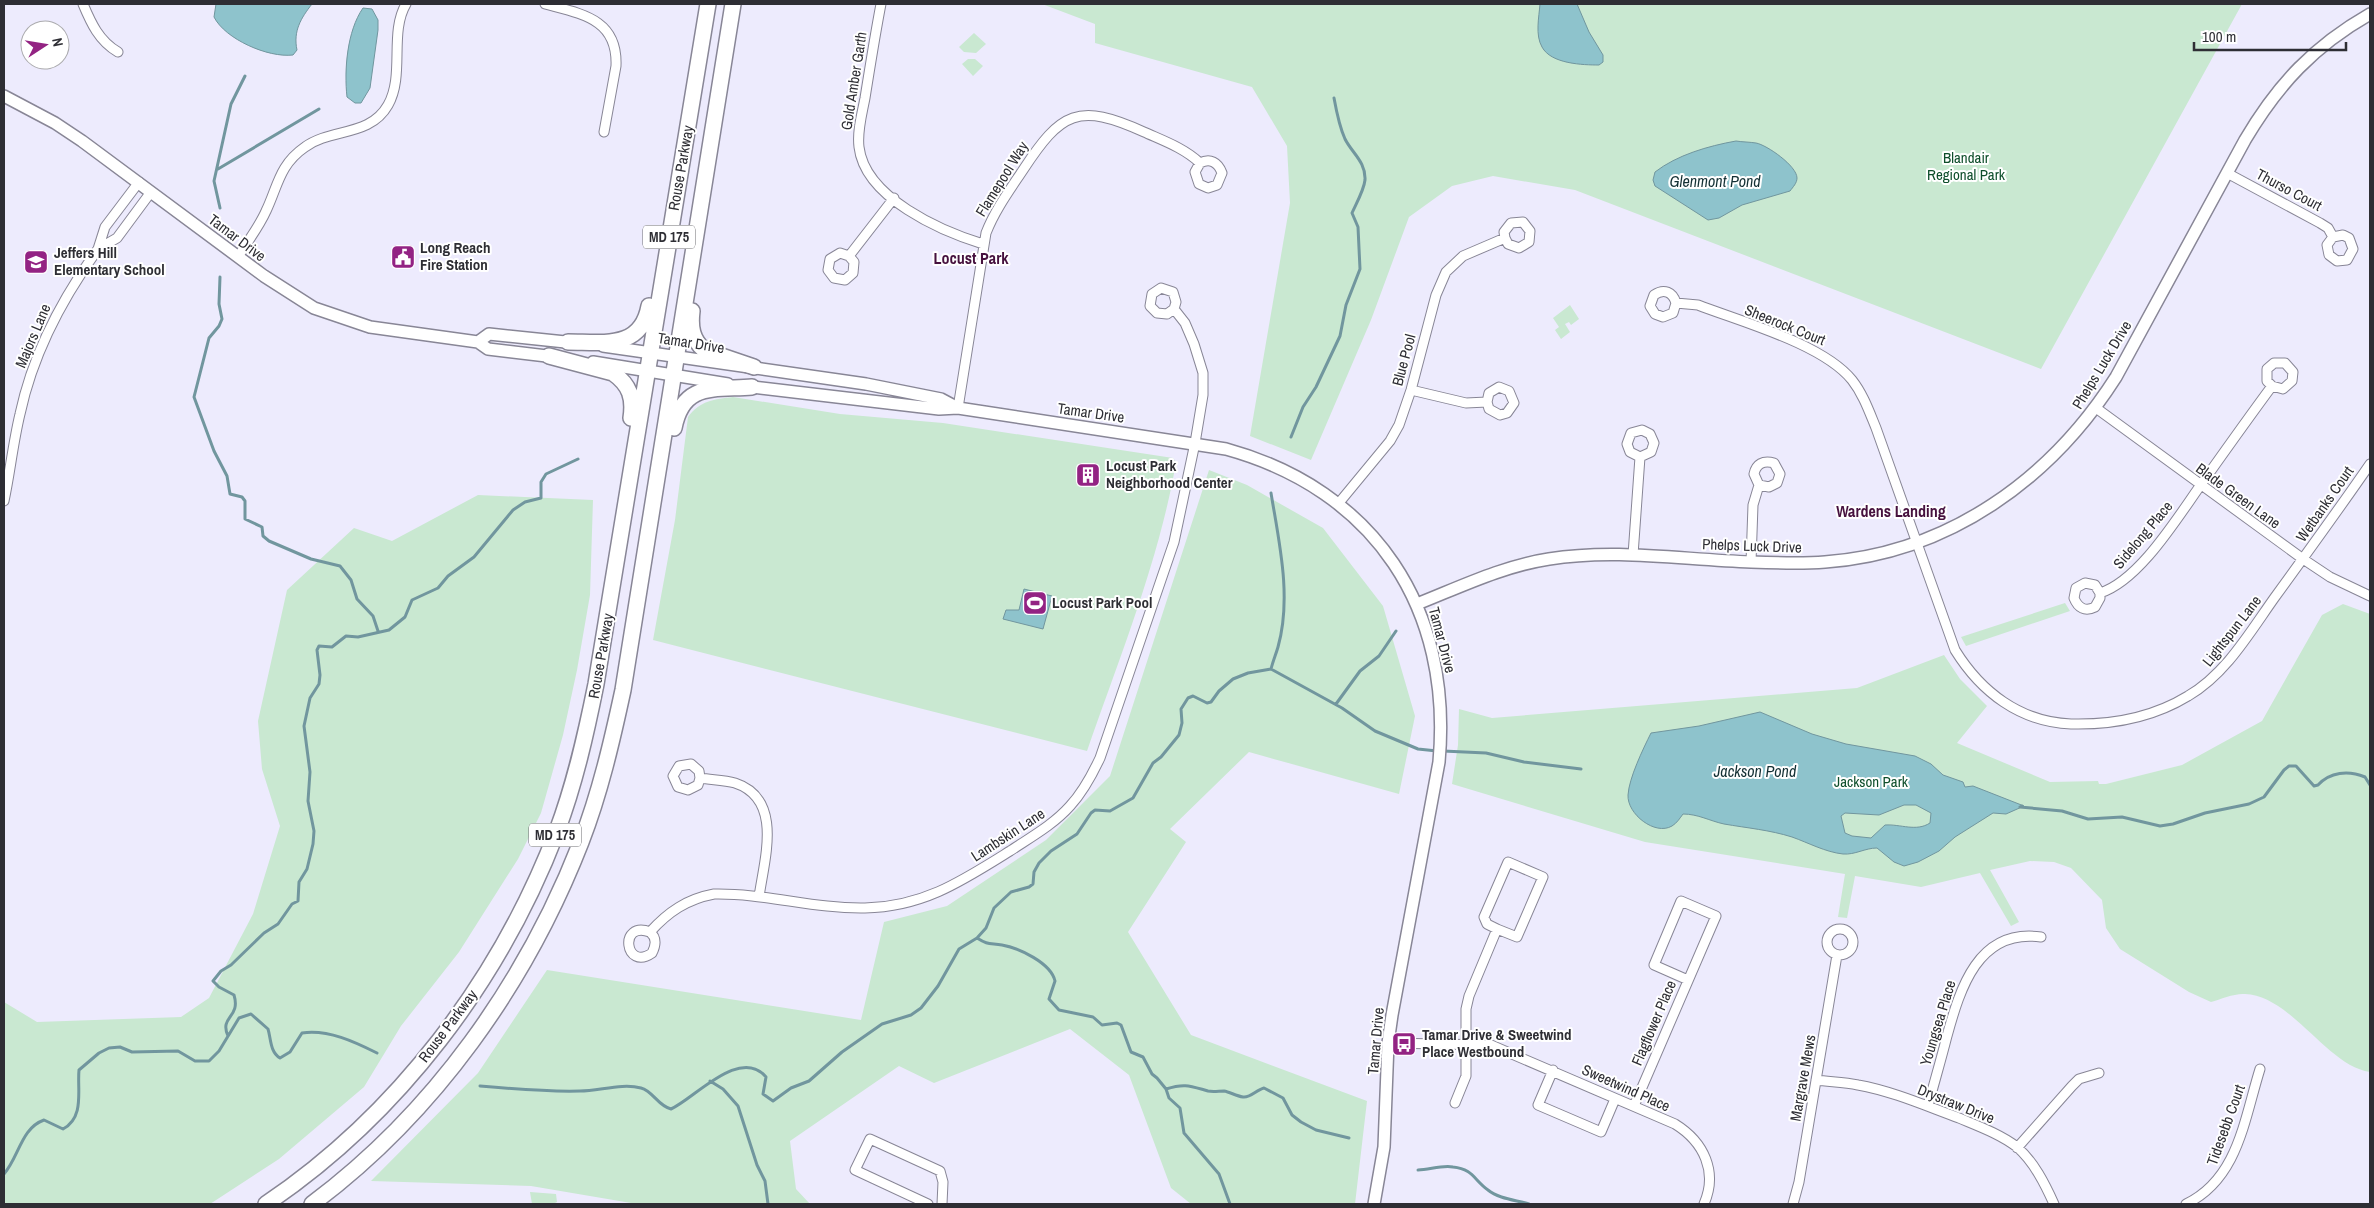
<svg xmlns="http://www.w3.org/2000/svg" width="2374" height="1208" viewBox="0 0 2374 1208" font-family="'Archivo Narrow',sans-serif">
  <rect width="100%" height="100%" fill="#edebfd"/>
  <path fill="#c9e8d1" d="M1042,4H2242L2041,369L1575,190L1493,176L1452,186L1409,217L1371,320L1311,460L1250,436L1290,203L1287,146L1252,87L1095,43V24Z
    M974,33L986,44L976,53L964,52L959,47Z
    M968,59H975L983,66L973,76L962,64Z
    M1570,305L1579,319L1571,325L1569,322L1565,324L1570,332L1561,339L1555,330L1559,327L1553,318Z
    M733,397L840,414L943,423L1173,458L1176,462C1160,558 1119,659 1087,751L653,640L675,520L688,417C699,401 715,399 733,397Z
    M1209,470L1247,485L1323,528L1383,606L1415,716L1399,794L1249,752L1170,829L1186,842L1128,932L1191,1035L1367,1101L1355,1204H1191L1171,1188L1129,1075L1070,1029L934,1083L899,1066L790,1141L796,1189L810,1204H637L531,1186L371,1181L478,1073L547,970L861,1020L884,922L947,906L1046,840L1110,776Z
    M478,495L593,500L590,595L577,670L563,735L541,813L518,859L459,952L401,1026L364,1087L279,1159L210,1204H4V1002L37,1022L181,1017L209,998L253,914L280,826L262,769L258,721L287,590L354,528L392,541Z
    M2065,603L2070,611L1966,646L1961,637Z
    M2343,604L2370,614V1072C2327,1066 2292,996 2245,994C2235,993 2221,999 2211,1002L2189,992L2120,949L2106,928L2102,900L2071,868L2054,862L2030,861L1990,870L2019,922L2011,926L1980,873L1921,887L1855,876L1847,918L1838,917L1845,874L1645,842L1452,784L1458,745L1459,709L1492,718L1857,688L1944,655L1960,679L1987,706L1957,743L2050,782L2098,781L2099,784H2106L2182,765L2262,721L2322,615Z
    M530,1192L556,1194L557,1202L553,1204H532Z"/>
  <path fill="#8ec3cc" stroke="#71969e" fill-rule="evenodd" d="M216,4H312C301,18 293,31 297,50L293,55C268,58 225,39 214,17Z
    M1540,4H1577L1589,32L1603,55V62L1599,65C1583,65 1551,64 1542,47C1535,35 1539,17 1540,4Z
    M363,8L372,9L378,20V30L370,88L361,103H355L347,97C344,70 347,31 363,8Z
    M1736,141C1742,142 1750,142 1756,143C1767,145 1797,166 1797,178C1797,183 1793,187 1790,191L1742,205L1719,218L1708,220L1655,186L1653,180L1655,172C1677,155 1708,146 1736,141Z
    M1024,589L1052,596L1043,629L1003,619L1006,610H1019Z
    M1760,712L1812,734L1846,744L1915,756L1931,764L1943,775L1963,782L1965,787L1973,786L2024,806L2006,814L1993,813L1955,837L1939,851L1918,862L1904,866L1894,862L1877,848C1865,848 1855,855 1843,854C1825,852 1809,843 1792,837C1770,830 1747,828 1724,824C1710,821 1698,814 1683,814C1680,818 1677,823 1672,826C1655,836 1627,814 1628,795C1629,778 1643,749 1651,733L1699,726ZM1904,805H1916L1931,813L1930,823C1916,832 1901,824 1885,825L1871,838L1852,836L1845,833L1841,816L1845,813L1879,815Z"/>
  <g fill="none" stroke-linecap="round" stroke-linejoin="round">
    <path stroke="#71969e" stroke-width="3" d="M218,169L319,109
      M220,208L214,181L231,104L245,76
      M220,277L219,304L222,319L219,326L209,338L194,397L214,451L227,476L230,494L242,497L245,501V519L262,527L263,536L269,541L311,559L340,566L351,580L357,599L373,616L378,631
      M1291,437L1303,407L1316,387L1340,336L1346,305L1360,269L1358,227L1352,213C1356,204 1364,190 1365,180C1366,162 1352,153 1345,139C1340,128 1336,109 1334,98
      M1271,669C1273,661 1276,654 1278,647C1292,597 1279,542 1271,493
      M1336,704L1360,671L1379,656L1396,631
      M1443,751L1486,753L1524,762L1581,769
      M2022,806L2020,807L2062,811L2088,819L2122,817L2160,826L2173,824L2205,813L2249,804L2264,797L2284,770L2289,766H2296L2314,786L2318,785C2330,772 2348,770 2365,777L2370,785
      M977,938C988,945 989,943 1002,945C1019,948 1051,963 1055,981L1049,999L1059,1010L1093,1017L1102,1025L1117,1023L1121,1025L1131,1052L1143,1057L1152,1074L1157,1078L1166,1089L1169,1098L1180,1108L1184,1133L1219,1174L1230,1204
      M228,1036C219,1016 241,1018 234,995L219,987L213,981L221,971L231,965L264,933L278,924L292,904L298,901L299,882L307,869L313,844L314,831L308,801L310,772L304,726L310,698L319,684L320,675L317,650L319,646L332,647L346,636L358,637L389,630L405,617L412,600L438,588L448,576L474,557L513,510L525,502L541,498V482L546,474L578,459
      M710,1081L723,1089L738,1106L757,1165L765,1181L768,1204
      M480,1086C513,1089 547,1092 580,1091C599,1091 622,1083 641,1088C653,1091 658,1106 671,1109C694,1099 740,1046 766,1077L763,1094L773,1101L791,1088L809,1081L842,1052L882,1024L911,1015L921,1008L938,986L959,949L977,938L986,928L994,908L1011,892L1029,887L1033,884L1034,872L1039,863L1051,851L1077,834L1091,813L1095,810L1110,811L1133,798L1153,763L1161,757L1179,735L1182,723L1181,709L1188,698L1193,696L1207,703L1211,702L1219,691L1233,679L1248,673L1271,669L1342,708L1375,731L1418,749L1437,751
      M1166,1089C1185,1083 1190,1086 1208,1091C1213,1092 1219,1091 1224,1091C1230,1092 1236,1096 1243,1097C1251,1098 1256,1090 1264,1088L1283,1098L1292,1115L1301,1122L1316,1130L1349,1138
      M1418,1170C1429,1170 1441,1165 1453,1167C1473,1169 1474,1180 1488,1190C1499,1199 1516,1200 1529,1204
      M4,1174C19,1157 21,1128 44,1120L63,1129C85,1117 77,1090 79,1070L99,1053L109,1048L120,1047L132,1052L178,1051L195,1061H209L219,1051L239,1018L251,1014L268,1029C271,1039 270,1052 280,1058L290,1052L302,1033C328,1029 355,1042 377,1053"/>
    <defs>
      <path id="minor" d="M83,4C91,23 99,41 118,52
        M545,4C582,14 618,19 616,66L604,132
        M881,4C875,35 870,67 865,98C862,114 857,131 859,147C865,198 941,231 983,244
        M2227,173L2320,223L2328,228L2333,237L2343,235L2349,238L2353,249L2347,260L2337,261L2329,255L2327,245L2333,237
        M139,182L105,227L98,249L117,238L151,192
        M849,256L854,262L853,273L845,280L834,278L828,270L830,259L840,253L849,256L894,198
        M238,257C247,242 259,227 266,211C278,186 279,165 305,147C331,128 370,137 388,105C405,75 389,33 406,4
        M1676,303L1673,313L1663,317L1655,314L1650,306L1654,295C1664,288 1673,292 1676,303L1698,305C1742,322 1823,344 1852,380C1863,394 1869,411 1876,428L1955,650C1981,692 2020,722 2071,724C2112,725 2152,718 2188,696C2226,674 2250,632 2275,597C2307,553 2339,509 2370,464
        M1411,390L1466,403L1487,402L1489,409L1500,415L1507,413L1514,403L1509,391L1499,387L1489,393L1487,402
        M958,408L986,233C995,210 1009,191 1023,170C1061,112 1078,102 1144,132C1164,141 1184,148 1200,163C1210,158 1218,162 1222,173L1217,185L1208,188L1199,184L1195,172L1200,163
        M2096,408L2303,559L2330,577L2370,596
        M4,501C10,473 13,443 20,414C33,353 61,300 98,249
        M1338,504L1390,441L1399,425L1411,390L1436,295L1446,272L1463,256L1505,238L1504,232L1511,223L1523,222L1530,231L1529,242L1519,248L1508,244L1505,238
        M1633,555L1640,457L1651,452L1654,443L1650,434L1642,430L1631,433L1627,444L1630,452L1640,457
        M1751,562L1753,505L1759,485L1754,474C1756,464 1763,460 1774,463L1780,474L1777,483L1769,487L1759,485
        M2100,593L2095,585L2085,583L2076,588L2074,598C2078,608 2085,612 2095,607L2100,598V593C2141,580 2180,513 2205,479C2227,448 2249,417 2272,386L2283,389L2292,381L2293,372L2285,363H2274L2267,369V381L2272,386
        M700,778L698,785L688,790L678,787L673,776L679,766L691,764L699,771L700,778C712,780 724,780 735,783C784,799 764,860 759,897
        M1827 942a13 13 0 1 1 26 0a13 13 0 1 1-26 0Z
        M650,932C657,938 656,945 652,953C625,972 618,920 650,932C668,912 687,899 714,894C765,893 814,909 865,908C923,907 962,881 1010,851C1031,837 1053,825 1070,806C1083,792 1092,775 1100,758L1174,542L1195,443L1203,395V373L1194,344L1185,323L1174,309L1176,302L1173,292L1161,288L1152,294L1150,306L1157,313L1167,314L1174,309
        M1388,1043L1491,1045L1675,1124C1704,1142 1718,1172 1704,1204
        M1553,1070L1538,1105L1601,1132L1615,1099
        M1816,1080C1830,1082 1844,1082 1858,1085C1892,1091 1926,1106 1959,1118C1978,1126 2000,1134 2017,1147C2034,1162 2045,1184 2054,1204
        M1455,1103L1466,1076V1009L1469,996L1497,929L1487,924L1484,917L1508,862L1543,877L1517,937L1497,929
        M1634,1106L1716,916L1681,901L1654,965L1688,980
        M1928,1106C1934,1083 1941,1060 1947,1036C1960,989 1978,928 2041,937
        M2017,1148L2072,1086L2079,1079L2099,1073
        M928,1204L855,1170L870,1139L940,1171L943,1182L942,1204
        M1793,1204L1799,1182L1837,955
        M2186,1204C2238,1179 2244,1120 2260,1069"/>
      <path id="tertiary" d="M4,96L55,123L82,141L264,276L314,308L370,327L478,342L488,349L555,357
        M478,342L489,334L575,343
        M603,346L866,384L941,399L956,407
        M593,362L728,384
        M744,386L939,409L958,408L1226,449C1375,490 1453,609 1439,762L1392,1015L1388,1043L1384,1147L1374,1204
        M1417,604C1460,587 1503,566 1549,559C1616,548 1684,560 1751,562C1776,563 1801,564 1825,562C1949,553 2051,479 2116,377L2245,140C2278,84 2314,46 2370,14"/>
      <path id="primary" d="M692,311C690,327 692,339 704,350L754,367
        M568,342C603,342 641,350 649,306
        M549,356L613,373C630,385 634,398 631,418
        M674,428C683,382 714,390 752,387
        M266,1204C398,1115 500,980 557,831C575,783 586,734 596,684L708,4
        M312,1204C434,1113 526,983 581,842C600,793 612,741 623,690L733,4"/>
    </defs>
    <use href="#minor" stroke="#888696" stroke-width="11"/>
    <use href="#tertiary" stroke="#888696" stroke-width="14"/>
    <use href="#primary" stroke="#888696" stroke-width="18"/>
    <use href="#minor" stroke="#fff" stroke-width="9"/>
    <use href="#tertiary" stroke="#fff" stroke-width="11"/>
    <use href="#primary" stroke="#fff" stroke-width="15"/>
  </g>
  <defs>
    <symbol id="civic-square" viewBox="-11 -11 22 22"><rect x="-9" y="-9" width="18" height="18" rx="4" fill="#932383" stroke="#fff"/><path d="M-.6-6.5H3V-4.5H.6V-3L4-1V1h2V6H-6V1h2V-1L-.6-3ZM-1.2 2.5V6h2.4V2.5Z" fill="#fff"/></symbol>
    <symbol id="school-square" viewBox="-11 -11 22 22"><rect x="-9" y="-9" width="18" height="18" rx="4" fill="#932383" stroke="#fff"/><path d="M0-5L7-2L0 1L-7-2ZM-4 1L0 2.5L4 1V4Q0 6-4 4Z" fill="#fff"/></symbol>
    <symbol id="building-square" viewBox="-11 -11 22 22"><rect x="-9" y="-9" width="18" height="18" rx="4" fill="#932383" stroke="#fff"/><path d="M-4-6H4V6H1V3H-1V6H-4ZM-2.5-4.3h1.7v1.8h-1.7ZM.8-4.3h1.7v1.8H.8ZM-2.5-1h1.7V.8h-1.7ZM.8-1h1.7V.8H.8Z" fill="#fff"/></symbol>
    <symbol id="stadium-square" viewBox="-11 -11 22 22"><rect x="-9" y="-9" width="18" height="18" rx="4" fill="#932383" stroke="#fff"/><path d="M0-5a6.5 5 0 1 0 0 10a6.5 5 0 1 0 0-10ZM-3.5-1.8h7v3.6h-7Z" fill="#fff"/></symbol>
    <symbol id="bus-square" viewBox="-11 -11 22 22"><rect x="-9" y="-9" width="18" height="18" rx="4" fill="#932383" stroke="#fff"/><path d="M-5-6H5V4H4V6H2V4H-2V6H-4V4H-5ZM-3.5-4V0h7V-4ZM-3.5 1.2v1.5H-2V1.2ZM2 1.2v1.5H3.5V1.2Z" fill="#fff"/></symbol>
  </defs>
  <g fill-rule="evenodd">
    <use href="#civic-square" x="389" y="243" width="28" height="28"/>
    <use href="#school-square" x="22" y="248" width="28" height="28"/>
    <use href="#building-square" x="1074" y="461" width="28" height="28"/>
    <use href="#stadium-square" x="1021" y="589" width="28" height="28"/>
    <use href="#bus-square" x="1390" y="1030" width="28" height="28"/>
  </g>
  <g text-anchor="middle" stroke-width="4" stroke-linejoin="round" paint-order="stroke">
    <g fill="#fff" stroke="#6d6d71" stroke-width="1">
      <rect x="643" y="225.5" width="52" height="23" rx="4"/>
      <rect x="529" y="823.5" width="52" height="23" rx="4"/>
    </g>
    <g font-size="14" font-weight="bold" fill="#2e2e34">
      <text x="669" y="242">MD 175</text>
      <text x="555" y="840">MD 175</text>
    </g>
    <g font-size="15" fill="#2e2e34" stroke="#fff">
      <text transform="translate(854 81) rotate(-81)" y="5">Gold Amber Garth</text>
      <text transform="translate(681 168) rotate(-80)" y="5">Rouse Parkway</text>
      <text transform="translate(1002 179) rotate(-58)" y="5">Flamepool Way</text>
      <text transform="translate(2289 190) rotate(28)" y="5">Thurso Court</text>
      <text transform="translate(237 238) rotate(37)" y="5">Tamar Drive</text>
      <text transform="translate(1785 325) rotate(22)" y="5">Sheerock Court</text>
      <text transform="translate(33 336) rotate(-67)" y="5">Majors Lane</text>
      <text transform="translate(691 343) rotate(9)" y="5">Tamar Drive</text>
      <text transform="translate(1404 360) rotate(-75)" y="5">Blue Pool</text>
      <text transform="translate(2102 365) rotate(-59)" y="5">Phelps Luck Drive</text>
      <text transform="translate(1091 413) rotate(8)" y="5">Tamar Drive</text>
      <text transform="translate(2238 496) rotate(36)" y="5">Blade Green Lane</text>
      <text transform="translate(2325 504) rotate(-55)" y="5">Wetbanks Court</text>
      <text transform="translate(2143 535) rotate(-50)" y="5">Sidelong Place</text>
      <text transform="translate(1752 546) rotate(2)" y="5">Phelps Luck Drive</text>
      <text transform="translate(2232 631) rotate(-52)" y="5">Lightspun Lane</text>
      <text transform="translate(1442 640) rotate(75)" y="5">Tamar Drive</text>
      <text transform="translate(601 656) rotate(-80)" y="5">Rouse Parkway</text>
      <text transform="translate(1008 835) rotate(-33)" y="5">Lambskin Lane</text>
      <text transform="translate(1654 1023) rotate(-67)" y="5">Flagflower Place</text>
      <text transform="translate(1938 1023) rotate(-73)" y="5">Youngsea Place</text>
      <text transform="translate(448 1026) rotate(-53)" y="5">Rouse Parkway</text>
      <text transform="translate(1376 1041) rotate(-85)" y="5">Tamar Drive</text>
      <text transform="translate(1803 1078) rotate(-80)" y="5">Margrave Mews</text>
      <text transform="translate(1626 1088) rotate(24)" y="5">Sweetwind Place</text>
      <text transform="translate(1956 1104) rotate(22)" y="5">Drystraw Drive</text>
      <text transform="translate(2226 1125) rotate(-70)" y="5">Tidesebb Court</text>
    </g>
    <g font-size="15" fill="#0e4e2b" stroke="#fff">
      <text x="1966" y="163">Blandair<tspan x="1966" dy="17">Regional Park</tspan></text>
      <text x="1871" y="787">Jackson Park</text>
    </g>
    <g font-size="15" font-weight="bold" fill="#2e2e34" stroke="#fff" text-anchor="start">
      <text x="420" y="253">Long Reach<tspan x="420" dy="17">Fire Station</tspan></text>
      <text x="54" y="258">Jeffers Hill<tspan x="54" dy="17">Elementary School</tspan></text>
      <text x="1106" y="471">Locust Park<tspan x="1106" dy="17">Neighborhood Center</tspan></text>
      <text x="1052" y="608">Locust Park Pool</text>
      <text x="1422" y="1040">Tamar Drive &amp; Sweetwind<tspan x="1422" dy="17">Place Westbound</tspan></text>
    </g>
    <g font-size="16" font-style="italic" fill="#143034" stroke="#fff">
      <text x="1715" y="187">Glenmont Pond</text>
      <text x="1755" y="777">Jackson Pond</text>
    </g>
    <g font-size="16" font-weight="bold" fill="#46113e" stroke="#fff">
      <text x="971" y="264">Locust Park</text>
      <text x="1891" y="517">Wardens Landing</text>
    </g>
  </g>
  <rect width="2374" height="1208" fill="none" stroke="#2e2e34" stroke-width="10"/>
  <g transform="translate(45 45) rotate(78)"><circle r="24" fill="#ffffff" stroke="#ababae"/>
  <path d="M0-4L9 19L0 12L-9 19Z" fill="#932383"/>
  <text y="-8" font-size="14" font-weight="bold" text-anchor="middle" fill="#2e2e34">N</text>
  </g>
  <path d="M2194 42v8h152v-8" fill="none" stroke="#2e2e34" stroke-width="2.5"/>
  <text x="2202" y="42" font-size="15" fill="#2e2e34" stroke="#ffffff" stroke-width="4" paint-order="stroke">100 m</text>
</svg>
